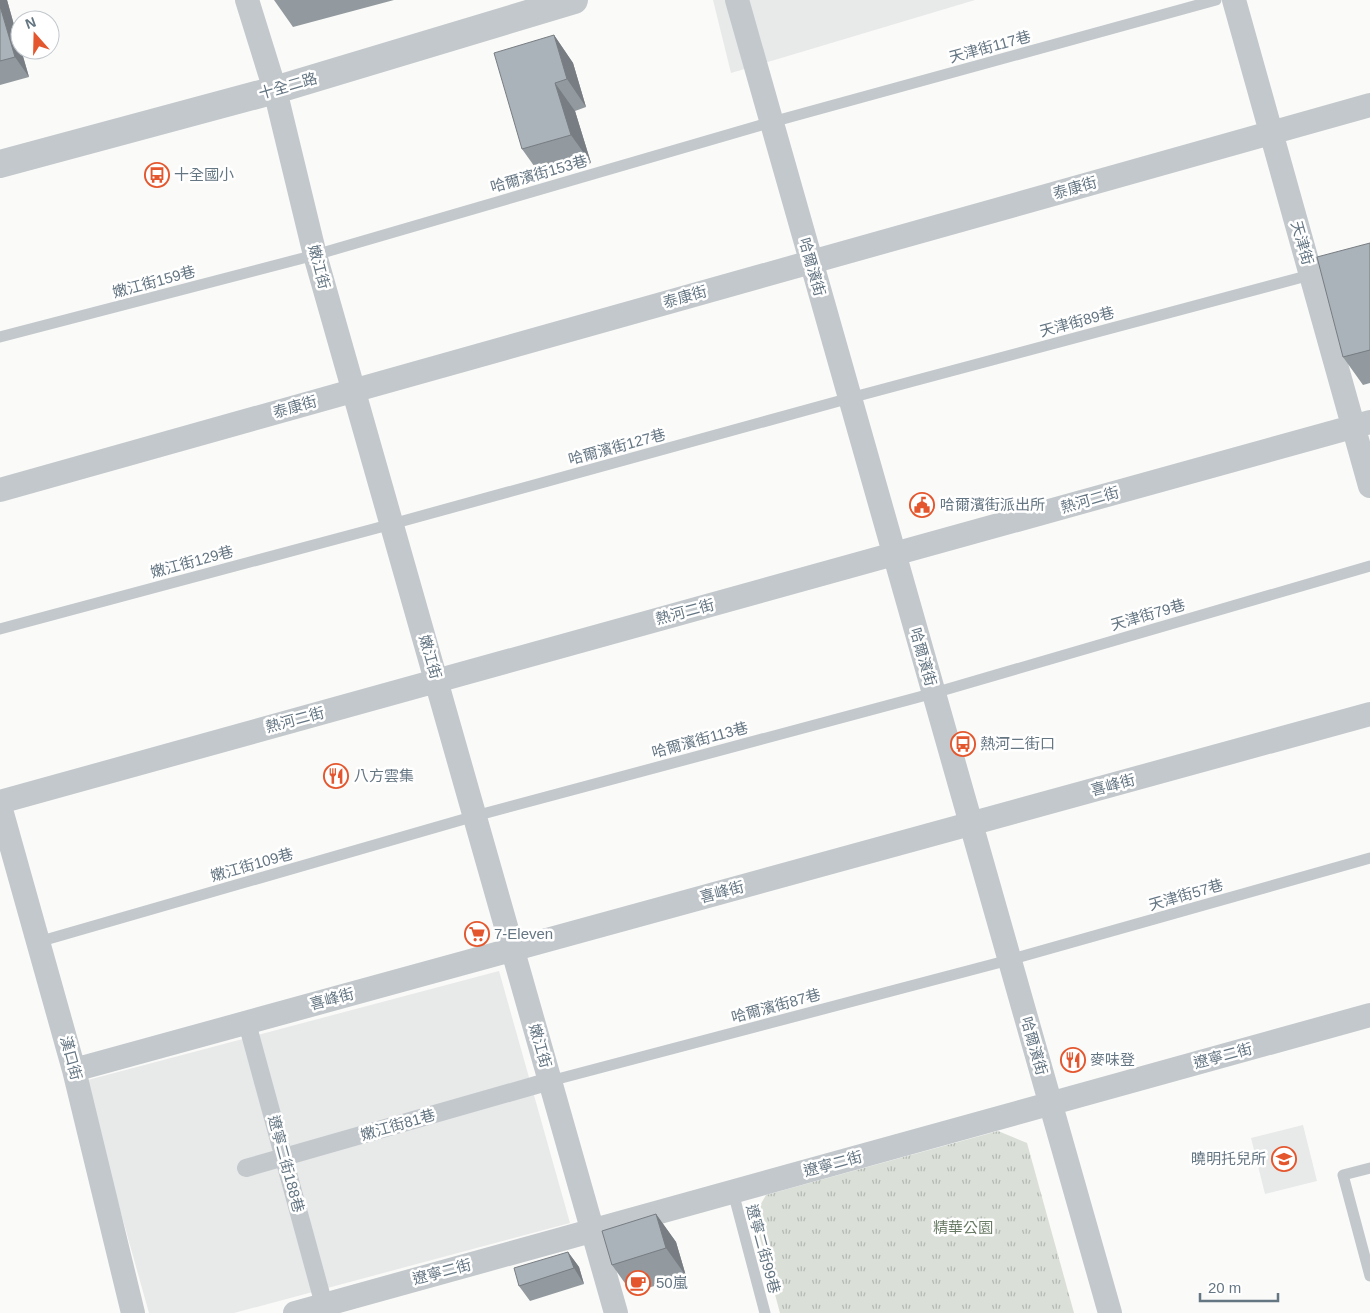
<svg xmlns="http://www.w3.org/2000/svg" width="1370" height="1313" viewBox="0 0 1370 1313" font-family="Arial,'Noto Sans TC',sans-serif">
  <defs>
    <pattern id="grass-tufts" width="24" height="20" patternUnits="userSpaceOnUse" patternTransform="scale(1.25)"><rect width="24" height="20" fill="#dadfd7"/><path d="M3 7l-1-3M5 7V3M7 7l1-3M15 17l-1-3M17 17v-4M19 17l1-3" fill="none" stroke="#b4b9b4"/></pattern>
  </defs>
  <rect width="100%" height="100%" fill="#fafaf8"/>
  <path fill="#e8e9e9" d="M713,0H975L731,73Z
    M499,971L570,1223L234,1313H149L84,1081Z
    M1303,1125L1317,1181L1265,1194L1251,1138Z"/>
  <path fill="url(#grass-tufts)" d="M998,1131L1027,1143L1074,1313H780L754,1216L766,1195Z"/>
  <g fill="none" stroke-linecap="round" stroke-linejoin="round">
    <path stroke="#c3c8cc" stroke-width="11" d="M0,337L315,255L772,122L1216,0
      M0,629L392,524L850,398L1314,274
      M38,942L475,816L934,693L1370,566
      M550,1081L1009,960L1370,858
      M1370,1168L1343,1175L1370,1276
      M733,1192L765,1313"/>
    <path stroke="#c3c8cc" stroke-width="18" d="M247,1023L324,1305
      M246,1168L550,1081"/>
    <path stroke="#c3c8cc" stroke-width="24" d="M247,0L275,90L315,255L616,1313
      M737,0L1110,1313
      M1234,0L1370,486
      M0,490L1370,105
      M0,802L1370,422
      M0,806L74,1070L133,1313
      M74,1070L1370,714
      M295,1313L1370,1015"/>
    <path stroke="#c3c8cc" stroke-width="28" d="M0,164L275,90L574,0"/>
  </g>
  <path fill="#929a9f" d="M0,0H7L29,77L0,85Z
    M274,0H394L293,27Z
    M554,35L573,63L586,107L575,111L591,163L542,177L522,149Z
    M1370,243V383L1363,385L1343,357Z
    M656,1214L676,1242L686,1276L632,1293L612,1265Z
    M568,1252L579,1267L584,1284L530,1301L519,1286Z"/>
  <path fill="#777d82" d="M0,0H7L20,47V50H21L29,77L15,57L0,6Z
    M554,35L573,63L586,107L567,79Z
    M555,83L575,111L591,163L571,135Z
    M656,1214L676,1242L686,1276L666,1248Z
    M568,1252L579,1267L584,1284L574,1268Z"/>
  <path fill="#aab3b9" stroke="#777d82" d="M0,6L15,57L0,61Z
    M554,35L567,79L555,83L571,135L522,149L494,53Z
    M1370,243V350L1343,357L1317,257Z
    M656,1214L666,1248L612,1265L602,1231Z
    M568,1252L574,1268L519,1286L514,1268Z"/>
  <defs>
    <symbol id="bus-ring" viewBox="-11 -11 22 22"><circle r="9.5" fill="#fff" stroke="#e4572e" stroke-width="1.5"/><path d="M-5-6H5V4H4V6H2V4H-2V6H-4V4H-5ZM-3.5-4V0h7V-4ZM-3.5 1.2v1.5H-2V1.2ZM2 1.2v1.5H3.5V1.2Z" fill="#e4572e"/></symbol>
    <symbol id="civic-ring" viewBox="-11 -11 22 22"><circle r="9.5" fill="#fff" stroke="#e4572e" stroke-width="1.5"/><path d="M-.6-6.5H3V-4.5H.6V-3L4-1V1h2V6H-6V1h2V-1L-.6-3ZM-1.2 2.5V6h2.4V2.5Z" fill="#e4572e"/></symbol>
    <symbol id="restaurant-ring" viewBox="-11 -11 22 22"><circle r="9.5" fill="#fff" stroke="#e4572e" stroke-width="1.5"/><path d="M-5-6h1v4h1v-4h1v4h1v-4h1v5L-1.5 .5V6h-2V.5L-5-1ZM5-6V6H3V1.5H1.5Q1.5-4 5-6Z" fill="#e4572e"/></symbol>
    <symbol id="supermarket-ring" viewBox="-11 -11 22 22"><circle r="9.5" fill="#fff" stroke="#e4572e" stroke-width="1.5"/><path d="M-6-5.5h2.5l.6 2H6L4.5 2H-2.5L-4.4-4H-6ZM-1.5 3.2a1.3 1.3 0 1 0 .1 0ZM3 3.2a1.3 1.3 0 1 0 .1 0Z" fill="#e4572e"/></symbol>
    <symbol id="school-ring" viewBox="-11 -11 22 22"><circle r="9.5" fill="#fff" stroke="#e4572e" stroke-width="1.5"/><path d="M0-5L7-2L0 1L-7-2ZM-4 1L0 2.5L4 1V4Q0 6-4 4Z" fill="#e4572e"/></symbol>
    <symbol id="cafe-ring" viewBox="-11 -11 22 22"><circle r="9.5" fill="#fff" stroke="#e4572e" stroke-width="1.5"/><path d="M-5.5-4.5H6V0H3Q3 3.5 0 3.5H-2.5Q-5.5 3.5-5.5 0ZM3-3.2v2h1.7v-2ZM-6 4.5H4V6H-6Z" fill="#e4572e"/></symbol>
  </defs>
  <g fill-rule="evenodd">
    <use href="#bus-ring" x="143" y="161" width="28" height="28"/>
    <use href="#civic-ring" x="908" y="491" width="28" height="28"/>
    <use href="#bus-ring" x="949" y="730" width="28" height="28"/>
    <use href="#restaurant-ring" x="322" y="762" width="28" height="28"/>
    <use href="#supermarket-ring" x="463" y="920" width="28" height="28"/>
    <use href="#restaurant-ring" x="1059" y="1046" width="28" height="28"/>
    <use href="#school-ring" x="1270" y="1145" width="28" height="28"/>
    <use href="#cafe-ring" x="624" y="1269" width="28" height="28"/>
  </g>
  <g text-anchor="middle" stroke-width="5" stroke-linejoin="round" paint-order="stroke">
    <g font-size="15" fill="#657683" stroke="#fff">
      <text transform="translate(990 47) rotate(-15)" y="5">天津街117巷</text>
      <text transform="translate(288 86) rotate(-16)" y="5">十全二路</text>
      <text transform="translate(539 174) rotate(-16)" y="5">哈爾濱街153巷</text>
      <text transform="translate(1075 188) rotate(-16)" y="5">泰康街</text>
      <text transform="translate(1302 243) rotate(74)" y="5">天津街</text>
      <text transform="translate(319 267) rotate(75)" y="5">嫩江街</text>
      <text transform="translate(812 267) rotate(74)" y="5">哈爾濱街</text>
      <text transform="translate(154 282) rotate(-15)" y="5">嫩江街159巷</text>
      <text transform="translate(685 297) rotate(-16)" y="5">泰康街</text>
      <text transform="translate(1077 322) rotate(-15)" y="5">天津街89巷</text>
      <text transform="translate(295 407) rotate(-16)" y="5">泰康街</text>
      <text transform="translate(617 447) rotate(-15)" y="5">哈爾濱街127巷</text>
      <text transform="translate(1090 500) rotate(-16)" y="5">熱河二街</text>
      <text transform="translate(192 562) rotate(-15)" y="5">嫩江街129巷</text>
      <text transform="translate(685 612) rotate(-15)" y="5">熱河二街</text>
      <text transform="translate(1148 615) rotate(-16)" y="5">天津街79巷</text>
      <text transform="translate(430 657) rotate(74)" y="5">嫩江街</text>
      <text transform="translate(923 657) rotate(74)" y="5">哈爾濱街</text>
      <text transform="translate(295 720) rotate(-15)" y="5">熱河二街</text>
      <text transform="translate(700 740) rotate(-15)" y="5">哈爾濱街113巷</text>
      <text transform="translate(1113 785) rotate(-15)" y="5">喜峰街</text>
      <text transform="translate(252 865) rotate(-16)" y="5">嫩江街109巷</text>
      <text transform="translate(722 892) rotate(-15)" y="5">喜峰街</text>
      <text transform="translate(1186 895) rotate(-16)" y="5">天津街57巷</text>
      <text transform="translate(332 999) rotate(-15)" y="5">喜峰街</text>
      <text transform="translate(776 1006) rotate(-15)" y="5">哈爾濱街87巷</text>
      <text transform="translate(540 1046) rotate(74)" y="5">嫩江街</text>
      <text transform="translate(1034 1046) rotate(74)" y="5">哈爾濱街</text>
      <text transform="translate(1223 1056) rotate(-15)" y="5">遼寧二街</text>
      <text transform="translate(71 1058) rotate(75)" y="5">漢口街</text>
      <text transform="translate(398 1125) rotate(-16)" y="5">嫩江街81巷</text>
      <text transform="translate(286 1164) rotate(75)" y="5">遼寧二街188巷</text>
      <text transform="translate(833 1164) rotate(-15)" y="5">遼寧二街</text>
      <text transform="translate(763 1249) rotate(75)" y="5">遼寧二街99巷</text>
      <text transform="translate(442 1272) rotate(-15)" y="5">遼寧二街</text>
    </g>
    <g font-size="15" fill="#657683" stroke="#fff" text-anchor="start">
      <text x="174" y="180">十全國小</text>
      <text x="940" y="510">哈爾濱街派出所</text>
      <text x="980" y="749">熱河二街口</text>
      <text x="354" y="781">八方雲集</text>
      <text x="494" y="939">7-Eleven</text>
      <text x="1090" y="1065">麥味登</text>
      <text x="1266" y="1164" text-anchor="end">曉明托兒所</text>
      <text x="656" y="1288">50嵐</text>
    </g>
    <g font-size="15" fill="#687a64" stroke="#fff">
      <text x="963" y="1233">精華公園</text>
    </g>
  </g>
  <g transform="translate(35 35) rotate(340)"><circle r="24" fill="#ffffff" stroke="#c1c8cd"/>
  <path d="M0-4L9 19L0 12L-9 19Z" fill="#e4572e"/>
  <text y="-8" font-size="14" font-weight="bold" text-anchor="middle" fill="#657683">N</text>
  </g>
  <path d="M1200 1293v8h78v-8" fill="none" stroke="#657683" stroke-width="2.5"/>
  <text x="1208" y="1293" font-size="15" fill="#657683" stroke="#ffffff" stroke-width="4" paint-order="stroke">20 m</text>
</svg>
